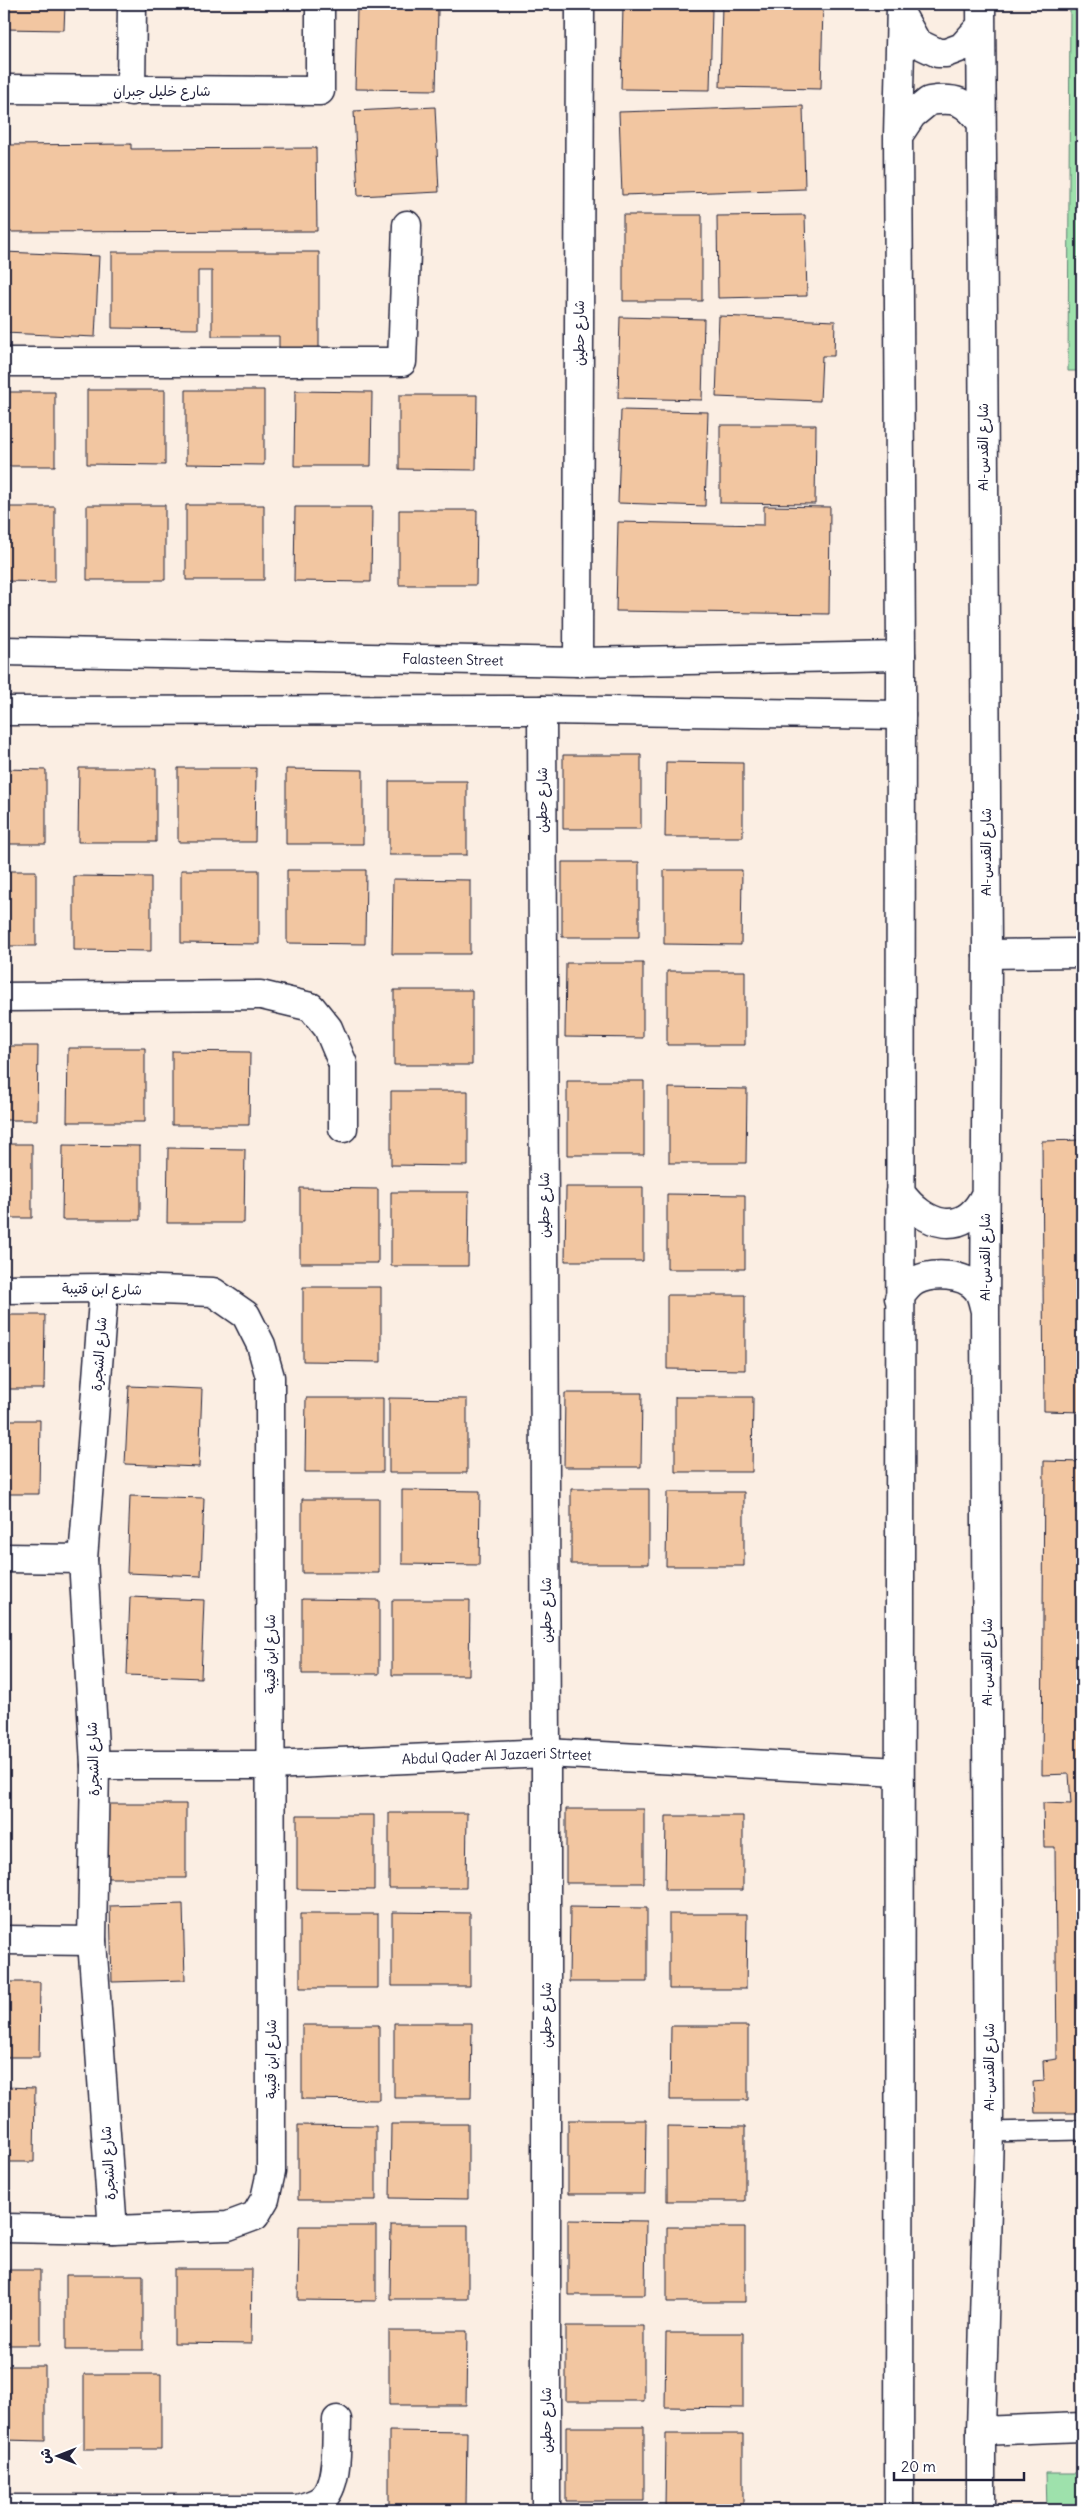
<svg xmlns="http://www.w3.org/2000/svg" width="1086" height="2514" viewBox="0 0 1086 2514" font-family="Delius,'Playpen Sans Arabic',sans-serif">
  <rect width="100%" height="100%" fill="#fbeee3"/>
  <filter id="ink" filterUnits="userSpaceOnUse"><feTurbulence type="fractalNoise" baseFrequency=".02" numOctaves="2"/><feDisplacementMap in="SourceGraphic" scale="10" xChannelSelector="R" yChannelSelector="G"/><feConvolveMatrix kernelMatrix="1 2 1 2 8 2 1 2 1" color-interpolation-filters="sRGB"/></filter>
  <g filter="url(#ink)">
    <path fill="#9ee1ac" stroke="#608274" d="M1070,4H1082V371H1068Z
      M1082,2473V2510H1047L1046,2473Z"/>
    <path fill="#f2c6a1" stroke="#22223b" d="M4,4H65L64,30L4,29Z
      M722,4L823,5L821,89L720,87Z
      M623,6L712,8L710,90L621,89Z
      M357,9L438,10L436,90L355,89Z
      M803,106L805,189L622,195L619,112Z
      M435,107L439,192L358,196L354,111Z
      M131,144V149L316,148L317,231L4,232V145Z
      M623,215H702V301H623Z
      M805,215L807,296L718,298L717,216Z
      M4,252L99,256L95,337L4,333Z
      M112,252H319V350H279V336H212V271H198V329L112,328Z
      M719,316L835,321L834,356H822L820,401L716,397Z
      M620,317L704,319L702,400L618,398Z
      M87,390H165V465L87,464Z
      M186,390H264V465L186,464Z
      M295,391L372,392L371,466H294Z
      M4,392H55V466H4Z
      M399,395H477L476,470L399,469Z
      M621,410L708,412L705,506L618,503Z
      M720,425H816L815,504L720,503Z
      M87,505H165V580H87Z
      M186,505H264V580H186Z
      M764,506L830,507L829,614L616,611L618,522L764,525Z
      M4,507H55V582L4,581Z
      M295,507H372L371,582L294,581Z
      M399,510H477L476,585H399Z
      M1076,705H1082V739H1076Z
      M563,755H641V829H563Z
      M666,762L743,763V837H665Z
      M79,768H156V842H78Z
      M178,768H256L255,842H178Z
      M4,769L46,770V844H4Z
      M286,769L363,770V844H286Z
      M389,781H467V855H389Z
      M562,862H639V937H562Z
      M181,870H259V944L181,943Z
      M287,870H366L365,944L287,943Z
      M664,870H742L741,945L664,944Z
      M4,871H36V946H4Z
      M74,876L151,877V951L74,950Z
      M393,879L470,880V954H392Z
      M566,963H643V1038L565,1037Z
      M667,971H745V1045H667Z
      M394,990H472V1065H394Z
      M4,1046H38L37,1120H4Z
      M68,1048H145V1122H67Z
      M172,1051L250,1052L249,1125H172Z
      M567,1081H644V1155H567Z
      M669,1088L747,1089L746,1163H669Z
      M391,1091H468V1166L391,1165Z
      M1082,1140V1412L1044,1411L1042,1141Z
      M4,1144H32V1218H4Z
      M63,1145L140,1146V1220H62Z
      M168,1148L245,1149L244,1223H167Z
      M566,1187H643V1261H565Z
      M300,1188L378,1189V1263H300Z
      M391,1192H469L468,1266H391Z
      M667,1194L745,1195V1269H667Z
      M303,1287H381V1362L303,1361Z
      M667,1295H745V1370L667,1369Z
      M4,1315H45L44,1389H4Z
      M129,1386L202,1389L199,1467L125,1464Z
      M565,1393H642L641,1467H564Z
      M675,1397H753L752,1472H675Z
      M306,1398H383V1472H305Z
      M389,1398L467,1399V1473H389Z
      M4,1420H40L39,1494H4Z
      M1044,1461L1082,1462V2113H1035L1033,2082L1044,2081L1043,2061L1057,2059L1055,1847H1044L1043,1803L1071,1804L1069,1774L1042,1775Z
      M571,1489H649V1564H571Z
      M402,1490L480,1491L479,1565L402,1564Z
      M667,1492H744V1566H666Z
      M130,1496L204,1498L201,1576L127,1573Z
      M302,1499H379V1573H302Z
      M130,1597L204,1600L201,1678L127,1675Z
      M302,1599L379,1600V1674H302Z
      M392,1600H470L469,1675H392Z
      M105,1804H186V1878H105Z
      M566,1809H644V1883H566Z
      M389,1813H467L466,1888H389Z
      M297,1815H374V1890L297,1889Z
      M666,1816H743V1890H665Z
      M183,1904L185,1980L112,1982L110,1906Z
      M570,1907L647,1908V1982H569Z
      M392,1912L470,1913V1986H392Z
      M300,1914H378V1988H300Z
      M669,1914H747L746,1989H669Z
      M4,1982H40L39,2057H4Z
      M394,2023H472L471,2098H394Z
      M302,2025H379V2100L302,2099Z
      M671,2026H748V2100H670Z
      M4,2087L35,2088L34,2162H4Z
      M568,2120H646L645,2194H568Z
      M391,2124H468V2199L390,2198Z
      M298,2125L376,2126V2200H298Z
      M667,2126L745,2127V2201H667Z
      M568,2220L646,2221L645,2295H568Z
      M391,2225H468V2299H390Z
      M299,2226H376V2301L298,2300Z
      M667,2227H745V2302H667Z
      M174,2269H252L251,2344L174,2343Z
      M4,2270H40V2345H4Z
      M66,2275H143V2350H66Z
      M566,2326H644V2401H566Z
      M389,2331H467L466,2405H389Z
      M666,2333H743V2408L665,2407Z
      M4,2366H45V2441L4,2440Z
      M84,2374H161V2449H84Z
      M566,2427H644V2501H566Z
      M389,2431L467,2432L466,2506H389Z
      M666,2434H743V2508H665Z"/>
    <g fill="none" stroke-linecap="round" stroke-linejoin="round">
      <defs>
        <path id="service" d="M989,2132L1082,2130"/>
        <g id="minor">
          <path d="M4,89L320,91V4"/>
          <path d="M131,91L132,4"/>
          <path d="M4,362H402L407,225"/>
          <path id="s1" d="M4,651L578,662L901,656"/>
          <path d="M578,662L580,4"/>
          <path d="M542,710L546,1753V2510"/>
          <path d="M4,711L542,710L901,715"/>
          <path d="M987,954L1082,953"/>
          <path d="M4,997L261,995L311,1007L328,1028L343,1064V1128"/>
          <path d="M104,1288L83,1559L95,1765L92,1941L113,2230"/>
          <path d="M4,1289L104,1288L213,1292L246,1315L261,1345L270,1377L271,2172L265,2199L255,2216L228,2226L113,2230L4,2228"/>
          <path d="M4,1558L83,1559"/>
          <path id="s2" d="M95,1765H270L546,1753L899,1772"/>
          <path d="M4,1940L92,1941"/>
          <path d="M4,2509H297C305,2507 315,2505 322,2499C339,2485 336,2441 337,2420"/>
        </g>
        <path id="secondary" d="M981,2431L1082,2427"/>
        <path id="primary" d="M981,4L987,954L985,1315L989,2132L981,2431V2510
          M902,16L917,43L938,53H946L962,47L981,26
          M898,136L912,115L929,101C956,97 965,101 981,122
          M900,1192C924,1226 964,1239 985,1195
          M899,1298C904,1291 908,1285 915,1281C932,1272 964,1273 977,1289C982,1295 983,1304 985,1311
          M899,2510L901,656L898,136L901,4"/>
      </defs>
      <use href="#service" stroke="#22223b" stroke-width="22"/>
      <use href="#minor" stroke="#22223b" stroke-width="31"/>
      <use href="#secondary" stroke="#22223b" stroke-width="31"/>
      <use href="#primary" stroke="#22223b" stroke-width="31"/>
      <use href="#service" stroke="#fff" stroke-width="19"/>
      <use href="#minor" stroke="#fff" stroke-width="28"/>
      <use href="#secondary" stroke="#fff" stroke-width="28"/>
      <use href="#primary" stroke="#fff" stroke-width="28"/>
    </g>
  </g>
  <g text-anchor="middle" stroke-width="5" stroke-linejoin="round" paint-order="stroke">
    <g font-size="14" fill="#22223b" stroke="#fff">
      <text x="162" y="96">شارع خليل جبران</text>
      <text transform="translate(579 333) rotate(-90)" y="5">شارع حطين</text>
      <text transform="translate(983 447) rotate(-90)" y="5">Al-شارع القدس</text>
      <text dy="5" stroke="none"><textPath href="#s1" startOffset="449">Falasteen Street</textPath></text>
      <text transform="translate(542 800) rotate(-90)" y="5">شارع حطين</text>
      <text transform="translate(986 852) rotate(-90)" y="5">Al-شارع القدس</text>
      <text transform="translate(544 1205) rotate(-90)" y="5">شارع حطين</text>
      <text transform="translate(985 1257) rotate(-90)" y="5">Al-شارع القدس</text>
      <text transform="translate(102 1289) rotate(1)" y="5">شارع ابن قتيبة</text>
      <text transform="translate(99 1354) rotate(-86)" y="5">شارع الشجرة</text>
      <text transform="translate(546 1610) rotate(-90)" y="5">شارع حطين</text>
      <text transform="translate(270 1654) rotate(-90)" y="5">شارع ابن قتيبة</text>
      <text transform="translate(987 1662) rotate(-90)" y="5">Al-شارع القدس</text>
      <text dy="5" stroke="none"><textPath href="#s2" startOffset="402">Abdul Qader Al Jazaeri Strteet</textPath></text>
      <text transform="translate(93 1759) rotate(-92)" y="5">شارع الشجرة</text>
      <text transform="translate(546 2015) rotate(-90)" y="5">شارع حطين</text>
      <text transform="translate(271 2059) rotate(-90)" y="5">شارع ابن قتيبة</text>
      <text transform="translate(989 2067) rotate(-90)" y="5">Al-شارع القدس</text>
      <text transform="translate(108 2163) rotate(-94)" y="5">شارع الشجرة</text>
      <text transform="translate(546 2420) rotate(-90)" y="5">شارع حطين</text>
    </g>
  </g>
  <rect width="1086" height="2514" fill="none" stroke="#fff" stroke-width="20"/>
  <rect x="10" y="10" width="1066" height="2494" fill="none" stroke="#22223b" stroke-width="2" filter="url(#ink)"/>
  <g transform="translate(58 2456) rotate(270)" stroke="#ffffff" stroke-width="4" paint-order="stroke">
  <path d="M0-4L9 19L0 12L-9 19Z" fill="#22223b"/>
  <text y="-8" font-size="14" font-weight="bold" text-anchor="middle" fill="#22223b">ش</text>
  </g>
  <path d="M894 2472v8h130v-8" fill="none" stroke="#22223b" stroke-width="2.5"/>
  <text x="901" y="2472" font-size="15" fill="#22223b" stroke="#ffffff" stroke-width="4" paint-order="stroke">20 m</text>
</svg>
